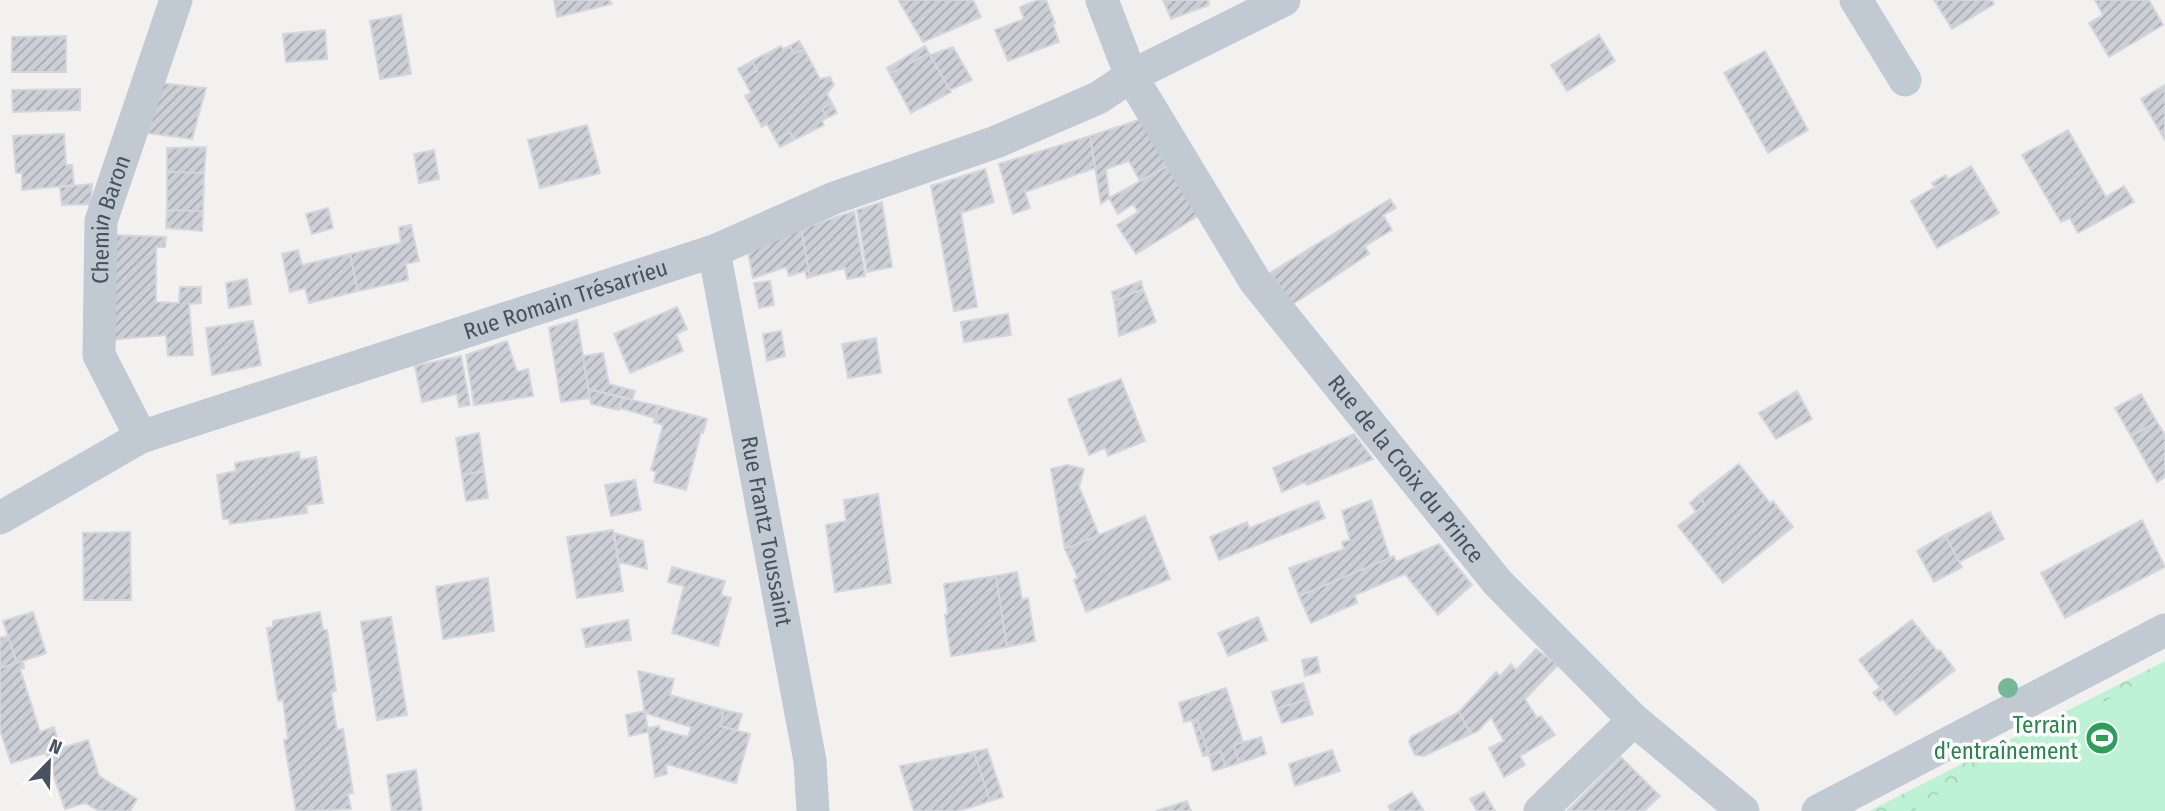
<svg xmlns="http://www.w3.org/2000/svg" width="2165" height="811" viewBox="0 0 2165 811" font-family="'Fira Sans Condensed',sans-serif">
  <defs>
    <pattern id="forest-crowns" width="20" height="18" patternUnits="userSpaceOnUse" patternTransform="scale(1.75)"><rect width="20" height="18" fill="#bdf2d4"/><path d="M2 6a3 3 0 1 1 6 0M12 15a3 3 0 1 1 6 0" fill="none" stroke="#a4d1b8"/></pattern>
    <pattern id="building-hatch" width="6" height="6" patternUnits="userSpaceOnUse" patternTransform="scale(1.75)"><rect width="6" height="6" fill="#cccfd6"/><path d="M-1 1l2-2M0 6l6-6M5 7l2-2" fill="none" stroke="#a7abb1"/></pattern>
  </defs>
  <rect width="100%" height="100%" fill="#f3f1f0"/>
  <path fill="url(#forest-crowns)" d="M2165,661V811H1869Z"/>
  <path fill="#bdf2d4" d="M2165,668V811H1917L1915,807Z"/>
  <path fill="url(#building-hatch)" stroke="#d4d6dc" stroke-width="2" d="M554,0H609L612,4L557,17Z
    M902,0H973L981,17L923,42L899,1Z
    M1038,0H1046L1055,23L1053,24L1059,42L1008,61L995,30L1024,19L1020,7Z
    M1163,0H1208L1209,5L1171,19Z
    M1934,0H1992L1994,4L1952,29Z
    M2095,0H2149L2163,25L2109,57L2089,23L2103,15Z
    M401,15L411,74L380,79L370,21Z
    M325,30L327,59L286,62L283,34Z
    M1599,35L1615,61L1567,91L1551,65Z
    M66,36V72H12V37Z
    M799,41L804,49L794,54L790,46Z
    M781,46L783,49L790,46L794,54L804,49L820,79L830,77L834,85L827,94L832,103L822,109L827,118L822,121L824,125L794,140L790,132L776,140L767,124L762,127L745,96L751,93L743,78L757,71L752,61Z
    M925,46L929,53L890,74L887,68Z
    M953,47L972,80L950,90L930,55Z
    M1765,51L1808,130L1768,153L1724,73Z
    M929,53L951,92L911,113L890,74Z
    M752,61L757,71L743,78L738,69Z
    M160,83L206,88L192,139L146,133Z
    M2165,85V140L2141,99Z
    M80,89V110L13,112L12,90Z
    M832,103L837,113L827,118L822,109Z
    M1142,119L1168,166L1140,181L1129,161L1106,169L1109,198L1101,204L1090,136Z
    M587,125L600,173L540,188L528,140Z
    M2068,130L2106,197L2124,186L2134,202L2078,233L2070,218L2061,222L2022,155Z
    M790,132L794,140L780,147L776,140Z
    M64,134L66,165H72L74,185L22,190V173H16L13,136Z
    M1090,136L1095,168L1025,192L1030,208L1013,214L999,164Z
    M206,147L204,173L167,172V148Z
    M434,150L439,179L419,183L414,154Z
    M1168,166L1198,216L1136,254L1117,225L1138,212L1133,204L1118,214L1109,198Z
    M1971,166L1999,213L1937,248L1911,201Z
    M985,169L994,202L961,213L977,307L954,311L931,186Z
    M167,172L204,173L203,211L167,210Z
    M1946,175L1948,180L1934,187L1932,183Z
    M92,184L91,204L62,205L60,187Z
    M1390,199L1396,208L1383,215L1392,230L1365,246L1369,254L1293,304L1270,273Z
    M882,202L892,267L867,272L857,210Z
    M328,208L333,228L312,234L306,214Z
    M167,210L203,211L202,231L166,228Z
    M854,211L865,276L847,279L845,268L810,277L801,229Z
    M411,225L419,261L406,264L408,280L358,291L350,254L401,243L399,227Z
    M801,229L810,277L807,278L805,271L789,276L786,267L753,278L747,247Z
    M111,235L166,237L165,247H156V302L179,303L180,287H201V303L189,304L193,355L168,356L166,335L109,340Z
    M298,250L302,265L350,254L358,291L309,303L305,288L290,292L282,254Z
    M247,279L251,304L229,308L226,283Z
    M770,281L774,305L759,308L754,283Z
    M1141,281L1143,289L1114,301L1112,292Z
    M1143,289L1156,322L1119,336L1114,301Z
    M677,307L687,329L676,334L683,351L630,373L614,334Z
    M1008,314L1011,335L964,342L961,322Z
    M577,320L590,398L561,402L549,328Z
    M253,321L261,365L212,375L206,328Z
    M781,331L785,356L767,361L763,334Z
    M876,338L881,373L848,378L842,344Z
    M507,341L517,372L528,369L533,396L474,405L466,355Z
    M603,353L609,384L635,391L632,399L588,389L583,356Z
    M461,356L470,405L459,407L457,394L422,402L415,366Z
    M1121,379L1145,441L1108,456L1105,448L1089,455L1068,399Z
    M588,389L623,398L620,408L619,410L591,404Z
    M1797,391L1812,419L1776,439L1759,413Z
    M2141,394L2157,422L2131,436L2115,408Z
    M623,398L659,406L655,418L620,408Z
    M659,406L707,419L703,433L701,432L686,490L654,482L656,472L651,470L663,425L654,422Z
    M2157,422L2165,435V477L2157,482L2131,436Z
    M479,433L484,471L462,475L456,438Z
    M1354,434L1373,459L1307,485L1305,482L1282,492L1273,468Z
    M299,452L300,460L316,457L323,503L306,505L307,513L230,524L229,519H223L217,475L236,471L235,463Z
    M1739,464L1770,503L1773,501L1793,527L1723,583L1678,526L1705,505L1699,495Z
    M1067,465L1084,469L1079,487L1099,535L1065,549L1051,469Z
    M484,471L488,498L466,501L462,475Z
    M635,480L641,510L611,516L605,485Z
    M878,494L891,583L835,592L826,525L846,521L844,500Z
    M1699,495L1705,505L1696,512L1690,503Z
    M1371,500L1390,558L1299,596L1289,568L1344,549L1342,542L1350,540L1342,511Z
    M1318,501L1325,518L1219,560L1210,537L1247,522L1249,528Z
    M1990,512L2004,539L1959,562L1945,535Z
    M1145,516L1170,579L1086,612L1074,580L1078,578L1065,549Z
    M2142,520L2165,567L2065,618L2041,573Z
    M613,530L623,591L577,598L567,537Z
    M130,532L131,600H84L83,533Z
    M614,533L643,541L647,569L619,562Z
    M1945,535L1962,567L1934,582L1917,551Z
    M1439,544L1472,585L1438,615L1405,574L1355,595L1357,603L1311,623L1299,596L1394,556L1396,562Z
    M672,567L725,581L721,595L731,598L718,646L672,633L684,586L668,582Z
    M1017,572L1022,600L1028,598L1035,641L1007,647L996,576Z
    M996,576L1007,647L951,656L945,615L948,614L944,584Z
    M488,578L494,631L443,639L436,587Z
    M33,612L46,653L17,663L3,621Z
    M320,612L323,630H327L336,691L331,692L337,730L343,729L353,793L348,794L351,809L296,811L284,740L288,739L283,700L278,701L267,628L273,627V621Z
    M391,617L407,715L377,720L361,622Z
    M1258,617L1267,640L1228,656L1218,633Z
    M628,620L631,640L586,647L582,629Z
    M1912,620L1937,651L1940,650L1955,670L1896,715L1881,697L1884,693L1859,660Z
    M8,636L17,663L0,668V638Z
    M1536,649L1558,665L1525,699L1537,718L1541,716L1555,735L1520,756L1525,765L1504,777L1489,748L1504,741L1491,717L1478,731L1471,734L1459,712L1496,672L1500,676L1511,664L1516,670Z
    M1317,657L1320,672L1305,676L1302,660Z
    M23,661L24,668L20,669L40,732L54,727L60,749L11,763L0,730V668Z
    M638,671L674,679L670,695L724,710L720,726L750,734L736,783L666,764L667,774L655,777L648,728L659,726L660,730L688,737L691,727L645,713Z
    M1303,683L1308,699L1277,709L1272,692Z
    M1226,688L1243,742L1234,745L1239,763L1226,767L1221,752L1209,755L1197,719L1184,722L1179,703Z
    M1880,688L1884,693L1880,701L1873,693Z
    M1308,699L1313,714L1282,723L1277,709Z
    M724,710L742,714L737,730L720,726Z
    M645,711L648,732L629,736L626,715Z
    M1459,712L1471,734L1424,756L1415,755L1409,742L1411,737Z
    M1197,719L1209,755L1203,756L1192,721Z
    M1261,737L1266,754L1239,763L1234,745Z
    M88,740L99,776L137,799L130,811H99L85,803L65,809L46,753Z
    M987,749L1003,797L990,801L974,752Z
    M1332,750L1340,771L1295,786L1289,764Z
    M974,752L990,801L959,811H914L900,766Z
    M1221,752L1226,767L1213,771L1209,755Z
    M1621,757L1660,796L1644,811H1567Z
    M416,770L422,811H392L387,775Z
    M1412,792L1424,811H1391L1388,806Z
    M1484,792L1495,811H1477L1470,799Z
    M1187,801L1191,811H1156Z"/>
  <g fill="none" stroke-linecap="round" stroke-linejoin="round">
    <g stroke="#c1cad3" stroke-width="33">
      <path id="s1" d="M1102,0L1131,76L1255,281L1498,583L1634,720L1743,811"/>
      <path d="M1856,0L1905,80"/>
      <path id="s2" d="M714,251L810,761L813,811"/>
      <path id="s3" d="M141,437L99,355L101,221L176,0"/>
      <path id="s4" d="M0,518L141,437L714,251L834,198L996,142L1098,98L1131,76L1284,0"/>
      <path d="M1540,811L1634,720"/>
      <path d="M1818,811L2165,630"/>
    </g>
  </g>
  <circle fill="#77b799" cx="2008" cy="688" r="10"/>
  <defs>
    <symbol id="stadium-disc" viewBox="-11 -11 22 22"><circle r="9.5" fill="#2e9e5b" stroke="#fff"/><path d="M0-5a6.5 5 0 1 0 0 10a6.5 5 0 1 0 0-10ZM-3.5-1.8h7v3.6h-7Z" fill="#fff"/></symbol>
  </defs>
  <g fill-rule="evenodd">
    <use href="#stadium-disc" x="2083" y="719" width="38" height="38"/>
  </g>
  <g text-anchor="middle" stroke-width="7" stroke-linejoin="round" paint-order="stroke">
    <g font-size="23" fill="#47535f" stroke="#fff">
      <text dy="8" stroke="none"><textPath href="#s3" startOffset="229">Chemin Baron</textPath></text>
      <text dy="8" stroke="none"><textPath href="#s4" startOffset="609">Rue Romain Trésarrieu</textPath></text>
      <text dy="8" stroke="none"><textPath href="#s1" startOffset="562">Rue de la Croix du Prince</textPath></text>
      <text dy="8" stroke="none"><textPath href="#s2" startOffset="285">Rue Frantz Toussaint</textPath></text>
    </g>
    <g font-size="23" fill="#27864d" stroke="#fff" text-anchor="end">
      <text x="2078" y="733">Terrain<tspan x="2078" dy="26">d'entraînement</tspan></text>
    </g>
  </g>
  <g transform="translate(49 762) rotate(23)" stroke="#ffffff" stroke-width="5" paint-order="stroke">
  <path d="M0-5L12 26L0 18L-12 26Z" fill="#47535f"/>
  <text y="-10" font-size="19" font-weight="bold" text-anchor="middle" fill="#47535f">N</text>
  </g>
</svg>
